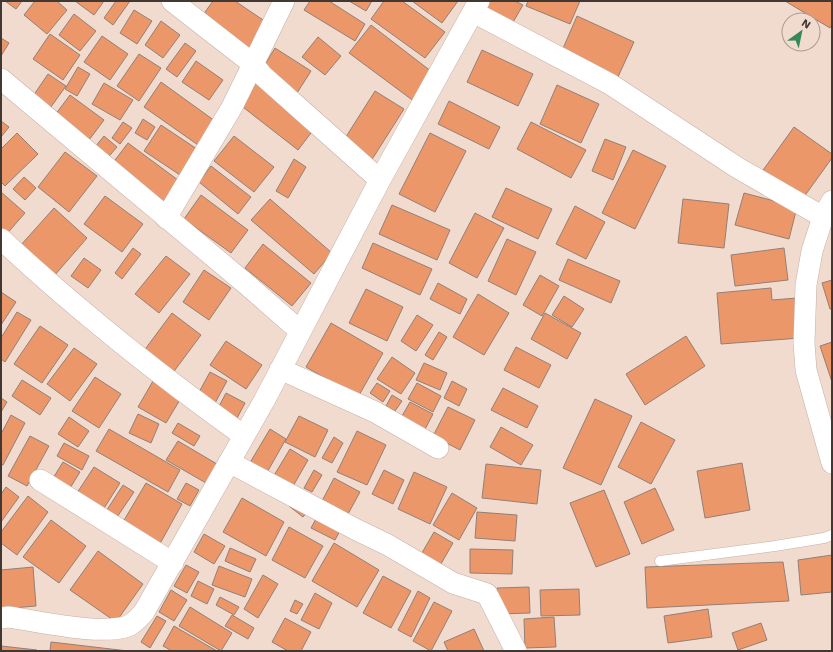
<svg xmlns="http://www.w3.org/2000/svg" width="833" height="652" viewBox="0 0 833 652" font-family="'Work Sans',sans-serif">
  <rect width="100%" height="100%" fill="#f1dace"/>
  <path fill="#ec976a" stroke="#947f75" d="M5,1H22L16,9Z
    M35,1H57L67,10L47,34L24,15Z
    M75,1H104L94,15Z
    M116,1H130L113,25L104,18Z
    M213,1H235L269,24L249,52L200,19Z
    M310,1H329L365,24L355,41L304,10Z
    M349,1H372L366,11Z
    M384,1H402L445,32L425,58L371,19Z
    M412,1H458L442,23Z
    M488,1H515L523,5L512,24L483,9Z
    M528,1H580L570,24L526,6Z
    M785,1H832V24L830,28Z
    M134,10L152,21L137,44L120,33Z
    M74,14L96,31L80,51L59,35Z
    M577,16L634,42L617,79L561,53Z
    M161,21L180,35L163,58L145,45Z
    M371,25L436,75L415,102L349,53Z
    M50,34L80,55L63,80L33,59Z
    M102,36L128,54L110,80L84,62Z
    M318,37L341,56L325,75L302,57Z
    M1,38L9,43L1,56Z
    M185,43L196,51L177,77L166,69Z
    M275,48L311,71L297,93L261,71Z
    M482,50L533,74L518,106L467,82Z
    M139,54L161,68L139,101L117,86Z
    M196,61L223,80L209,100L182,82Z
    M78,67L90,74L77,96L65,89Z
    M48,74L66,86L48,111L31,99Z
    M258,79L317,125L298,150L239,104Z
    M161,82L215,121L198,145L144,107Z
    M104,83L133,100L120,120L92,104Z
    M557,85L599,104L581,143L540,124Z
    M375,91L404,109L371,161L342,143Z
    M70,95L104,120L86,144L52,119Z
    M449,101L500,127L489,149L438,124Z
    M143,119L155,127L147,140L135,133Z
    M1,121L9,127L1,137Z
    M123,122L132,128L120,144L112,138Z
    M531,122L586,150L571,178L517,149Z
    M161,125L197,149L180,175L144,151Z
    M794,127L832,154V158L801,201L761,173Z
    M17,133L38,154L5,186L1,182V149Z
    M430,133L466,151L435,212L399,194Z
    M104,136L117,147L104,162L91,152Z
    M234,136L274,167L254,192L214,161Z
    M605,139L626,147L613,180L592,171Z
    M128,143L182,183L164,208L109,168Z
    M633,150L666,166L635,229L602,213Z
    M65,152L97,176L69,212L38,187Z
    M294,159L306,167L288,198L276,191Z
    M211,166L251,197L238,214L199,182Z
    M24,177L36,188L25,200L13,189Z
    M506,188L552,209L538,239L492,217Z
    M1,192L25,213L4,237L1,234Z
    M744,193L797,207L789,239L735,225Z
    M201,195L248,230L231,253L184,219Z
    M105,196L143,224L122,252L84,224Z
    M270,199L332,253L314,274L251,220Z
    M683,199L729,204L724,248L678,243Z
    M392,205L450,230L437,260L379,234Z
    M575,206L605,222L586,259L556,244Z
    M54,208L87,238L54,276L20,246Z
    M475,213L504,228L477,278L449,263Z
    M507,239L536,252L516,295L488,281Z
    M373,243L432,269L420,295L362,268Z
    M263,244L311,283L292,306L245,268Z
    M133,248L141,254L122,279L115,273Z
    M784,248L788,280L735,286L731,255Z
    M166,256L190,274L159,313L135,294Z
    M84,258L101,270L88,288L71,276Z
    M568,259L620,281L611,303L559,280Z
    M204,270L231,288L209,320L183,302Z
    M540,275L559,286L542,316L523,305Z
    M832,280V309H830L822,283Z
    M438,283L467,299L460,314L430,299Z
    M771,288L772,300L797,298L800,338L721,344L717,293Z
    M366,289L403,307L387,341L349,323Z
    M1,292L16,302L1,325Z
    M478,294L509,313L484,355L453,337Z
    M564,296L584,309L572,327L552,315Z
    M17,312L31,320L5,362L1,359V338Z
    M172,313L201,335L172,374L143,352Z
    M545,313L581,333L567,359L531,339Z
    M417,315L433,325L416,351L401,341Z
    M331,323L383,353L358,397L306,367Z
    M40,326L68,345L42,383L14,364Z
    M439,332L447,337L433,360L425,355Z
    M686,336L705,366L645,405L626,374Z
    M226,341L262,365L246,389L210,365Z
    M832,342V382L820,346Z
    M516,347L551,365L539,388L504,370Z
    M74,348L97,364L70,401L47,384Z
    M392,357L415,373L401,394L377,379Z
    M424,363L447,373L440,390L416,380Z
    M210,372L227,381L215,403L198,394Z
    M95,377L121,394L99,428L72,411Z
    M22,380L51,398L40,415L12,396Z
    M153,381L181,398L166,423L138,407Z
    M452,381L467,389L459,406L444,398Z
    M377,383L390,391L383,402L370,393Z
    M417,383L441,396L433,412L408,399Z
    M503,388L538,406L527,428L491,410Z
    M226,393L245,403L235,422L216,412Z
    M392,395L402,401L395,411L386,406Z
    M1,398L7,402L1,412Z
    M595,399L632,416L601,485L563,468Z
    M410,402L433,414L422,435L398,423Z
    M448,407L475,420L460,450L433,436Z
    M138,414L159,424L151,443L129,433Z
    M11,415L25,423L3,465H1V434Z
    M299,416L328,430L315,457L285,442Z
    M69,417L89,431L78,447L58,434Z
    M641,422L675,440L651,484L618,467Z
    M178,423L200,436L194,446L172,433Z
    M501,427L533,445L521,465L490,447Z
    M109,429L180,470L168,492L96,451Z
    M270,429L286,439L265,476L248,466Z
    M357,431L386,445L367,485L337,472Z
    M30,436L49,446L27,486L8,476Z
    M334,437L343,443L332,463L322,458Z
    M178,441L217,464L206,483L166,460Z
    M64,443L89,456L82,470L57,456Z
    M290,449L308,460L292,488L273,477Z
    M63,462L80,472L67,493L50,483Z
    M742,463L750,510L705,518L697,471Z
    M486,464L541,470L537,504L482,498Z
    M94,467L120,483L101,513L75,496Z
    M314,470L322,475L312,492L304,488Z
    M384,470L404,480L393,504L372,494Z
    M414,472L447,487L430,524L398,509Z
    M334,478L360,492L348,514L322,501Z
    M146,483L182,504L157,549L120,527Z
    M186,483L199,490L190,506L177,499Z
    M123,485L134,492L113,523L103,516Z
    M6,487L19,497L1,522V494Z
    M655,488L674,530L642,544L624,502Z
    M604,490L630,554L596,567L570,503Z
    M452,493L477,508L459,540L433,525Z
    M28,496L48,512L17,555L1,543V532Z
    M242,498L284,522L266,556L223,532Z
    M295,498L310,508L303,517L289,506Z
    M477,512L517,515L515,541L475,538Z
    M318,515L342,527L335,540L311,528Z
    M51,520L86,546L59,583L23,557Z
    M289,527L323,546L305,578L272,560Z
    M434,532L453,543L438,569L419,558Z
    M204,534L225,546L214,564L194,552Z
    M334,543L379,570L357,607L312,581Z
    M230,548L256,559L250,572L225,561Z
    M470,549L513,550L512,574L470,573Z
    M98,551L143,584L116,622L70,590Z
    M832,555V592L801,595L798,560Z
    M783,562L789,601L647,608L645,567Z
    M186,565L199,572L187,593L174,586Z
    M219,566L252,579L245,597L212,585Z
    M33,567L36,606L1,609V570Z
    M263,575L278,584L258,618L244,609Z
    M383,576L411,591L391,628L363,613Z
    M198,581L214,589L207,604L191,596Z
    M529,587L530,613L498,614L497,588Z
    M579,589L580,615L541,616L540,590Z
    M171,590L187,600L174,621L159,612Z
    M418,591L430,598L411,637L398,630Z
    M315,593L332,603L319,629L301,620Z
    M220,597L239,607L234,615L216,605Z
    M295,600L303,604L297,614L290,611Z
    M434,602L452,611L431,651L413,641Z
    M190,607L232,633L221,651L179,626Z
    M708,609L712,637L668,643L664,616Z
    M232,615L254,628L248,639L225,626Z
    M157,616L166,621L150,648L141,642Z
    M554,617L556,647L525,648L524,619Z
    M285,618L311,632L301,651H288L272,642Z
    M761,623L767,640L738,650L732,633Z
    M174,626L217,651H172L163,646Z
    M474,629L484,651H448L444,642Z
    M51,642L128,651H50Z
    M1,646L37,650V651H1Z"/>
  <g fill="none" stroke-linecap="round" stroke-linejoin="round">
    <defs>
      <path id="service" d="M660,561L775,546L824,538L832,535"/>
      <path id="minor" d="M172,1L253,64L262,75L380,180
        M473,12L610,84L738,168L823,217
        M1,79L245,283L300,331
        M832,201L823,217L812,251L806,285L804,343L806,370L832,463
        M166,218L232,107L284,1
        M1,239C77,310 159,375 244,436
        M280,369L375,412L438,448
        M229,462L355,529L388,545L453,583L487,594L516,651
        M40,480L173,563
        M1,618L8,617C39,621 100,636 128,626C135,623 139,617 144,612L264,401L380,180L479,1"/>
    </defs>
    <use href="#service" stroke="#c6b0a5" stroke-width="11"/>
    <use href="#minor" stroke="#c6b0a5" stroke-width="22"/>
    <use href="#service" stroke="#fff" stroke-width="10"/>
    <use href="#minor" stroke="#fff" stroke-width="21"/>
  </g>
  <rect width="833" height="652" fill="none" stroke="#413834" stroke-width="4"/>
  <g transform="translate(801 32) rotate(33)"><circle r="19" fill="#f1dace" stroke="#ab9990"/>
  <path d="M0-3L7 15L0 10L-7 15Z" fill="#368859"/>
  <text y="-6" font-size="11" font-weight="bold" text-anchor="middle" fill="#413834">N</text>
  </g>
</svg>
